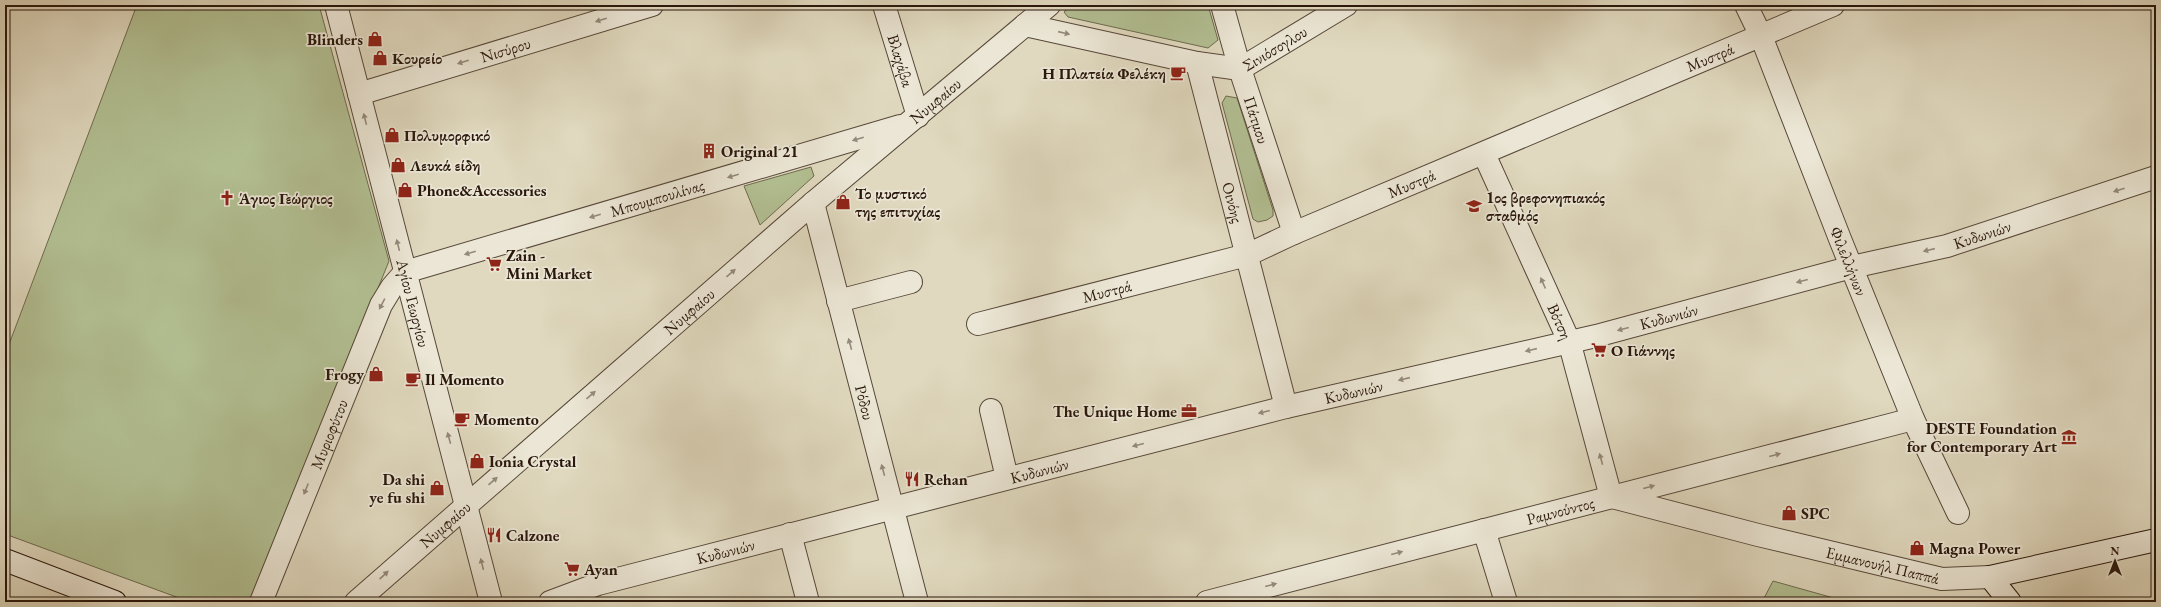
<svg xmlns="http://www.w3.org/2000/svg" width="2161" height="607" viewBox="0 0 2161 607" font-family="'EB Garamond',serif">
  <rect width="100%" height="100%" fill="#e0d9bf"/>
  <filter id="stains"><feTurbulence type="fractalNoise" baseFrequency=".005" numOctaves="4"/><feColorMatrix values="0 0 0 0 .2 0 0 0 0 .09 0 0 0 0 .02 0 0 0 .5 -.17"/></filter>
  <radialGradient id="worn" r=".72"><stop offset=".6" stop-color="#630" stop-opacity="0"/><stop offset="1" stop-color="#630" stop-opacity=".3"/></radialGradient>
  <path fill="#b2bf92" stroke="#6e6b4f" d="M153,5H319L389,261L251,602H190L5,534V355L135,10Z
    M1072,5H1208L1218,40L1208,48L1068,17L1064,12Z
    M1226,96L1237,98L1273,210V216L1267,220L1258,222L1253,219L1222,103Z
    M811,167L814,176L760,225L744,186Z
    M1773,581L1848,602H1762Z"/>
  <g fill="none" stroke-linecap="round" stroke-linejoin="round">
    <defs>
      <g id="street">
        <path id="s1" d="M336,5L491,602"/>
        <path id="s2" d="M884,5L918,116"/>
        <path id="s3" d="M1222,5L1240,69L1294,233"/>
        <path id="s4" d="M1746,5L1761,36L1840,239L1913,419L1958,513"/>
        <path id="s5" d="M1025,25L1197,63L1240,69L1346,5"/>
        <path id="s6" d="M1197,63L1286,407"/>
        <path id="s7" d="M359,94L652,5"/>
        <path id="s8" d="M1484,154L1569,341L1611,497"/>
        <path id="s9" d="M813,203L917,602"/>
        <path d="M838,301L911,282"/>
        <path id="s10" d="M978,324L1247,255L1294,233L1833,5"/>
        <path d="M991,410L1007,478"/>
        <path id="s11" d="M1612,497L1758,535L1942,579L1990,577"/>
        <path d="M1484,530L1506,602"/>
        <path d="M790,534L808,602"/>
        <path id="s12" d="M261,602L381,305L392,287L405,272L900,126"/>
        <path id="s13" d="M356,602L813,203L1049,5"/>
        <path id="s14" d="M550,602L598,584L1286,407L1596,336L1852,267L1947,246L2156,177"/>
        <path id="s15" d="M1207,602L1913,419"/>
      </g>
      <path id="secondary" d="M5,560L115,602
        M1990,577L2156,540
        M1990,577L2010,602"/>
    </defs>
    <use href="#street" stroke="#574839" stroke-width="24"/>
    <use href="#secondary" stroke="#29170c" stroke-width="24"/>
    <use href="#street" stroke="#ebe6d5" stroke-width="22"/>
    <use href="#secondary" stroke="#ebe6d5" stroke-width="22"/>
  </g>
  <defs><path id="oneway-solid" d="M-6-.8H1V-3.2L6.5 0L1 3.2V.8H-6Z"/></defs>
  <g fill="#94897b">
    <use href="#oneway-solid" transform="translate(601 20) rotate(163)"/>
    <use href="#oneway-solid" transform="translate(1064 33) rotate(13)"/>
    <use href="#oneway-solid" transform="translate(463 62) rotate(163)"/>
    <use href="#oneway-solid" transform="translate(365 119) rotate(-104)"/>
    <use href="#oneway-solid" transform="translate(858 139) rotate(164)"/>
    <use href="#oneway-solid" transform="translate(733 176) rotate(164)"/>
    <use href="#oneway-solid" transform="translate(2119 190) rotate(162)"/>
    <use href="#oneway-solid" transform="translate(595 216) rotate(164)"/>
    <use href="#oneway-solid" transform="translate(398 245) rotate(-104)"/>
    <use href="#oneway-solid" transform="translate(1929 250) rotate(167)"/>
    <use href="#oneway-solid" transform="translate(470 253) rotate(164)"/>
    <use href="#oneway-solid" transform="translate(731 273) rotate(-41)"/>
    <use href="#oneway-solid" transform="translate(1802 281) rotate(165)"/>
    <use href="#oneway-solid" transform="translate(1543 283) rotate(-114)"/>
    <use href="#oneway-solid" transform="translate(382 304) rotate(118)"/>
    <use href="#oneway-solid" transform="translate(1623 329) rotate(165)"/>
    <use href="#oneway-solid" transform="translate(850 344) rotate(-105)"/>
    <use href="#oneway-solid" transform="translate(1531 350) rotate(167)"/>
    <use href="#oneway-solid" transform="translate(1404 379) rotate(167)"/>
    <use href="#oneway-solid" transform="translate(591 395) rotate(-41)"/>
    <use href="#oneway-solid" transform="translate(1264 412) rotate(166)"/>
    <use href="#oneway-solid" transform="translate(449 438) rotate(-105)"/>
    <use href="#oneway-solid" transform="translate(1138 445) rotate(166)"/>
    <use href="#oneway-solid" transform="translate(1775 455) rotate(-15)"/>
    <use href="#oneway-solid" transform="translate(1601 459) rotate(-105)"/>
    <use href="#oneway-solid" transform="translate(883 470) rotate(-105)"/>
    <use href="#oneway-solid" transform="translate(493 481) rotate(-41)"/>
    <use href="#oneway-solid" transform="translate(1649 487) rotate(-15)"/>
    <use href="#oneway-solid" transform="translate(306 489) rotate(112)"/>
    <use href="#oneway-solid" transform="translate(1397 553) rotate(-15)"/>
    <use href="#oneway-solid" transform="translate(482 564) rotate(-104)"/>
    <use href="#oneway-solid" transform="translate(384 575) rotate(-43)"/>
    <use href="#oneway-solid" transform="translate(1271 585) rotate(-15)"/>
  </g>
  <defs>
    <symbol id="shop-bare" viewBox="-9 -9 18 18"><path d="M-5-2.5h2.3a2.7 3.5 0 0 1 5.4 0H5L5.5 6h-11ZM-1.5-2.5h3a1.5 2.3 0 0 0-3 0Z" fill="#8f2418" stroke="#ebe6d5" stroke-width="2.5" paint-order="stroke"/></symbol>
    <symbol id="cafe-bare" viewBox="-9 -9 18 18"><path d="M-5.5-4.5H6V0H3Q3 3.5 0 3.5H-2.5Q-5.5 3.5-5.5 0ZM3-3.2v2h1.7v-2ZM-6 4.5H4V6H-6Z" fill="#8f2418" stroke="#ebe6d5" stroke-width="2.5" paint-order="stroke"/></symbol>
    <symbol id="building-bare" viewBox="-9 -9 18 18"><path d="M-4-6H4V6H1V3H-1V6H-4ZM-2.5-4.3h1.7v1.8h-1.7ZM.8-4.3h1.7v1.8H.8ZM-2.5-1h1.7V.8h-1.7ZM.8-1h1.7V.8H.8Z" fill="#8f2418" stroke="#ebe6d5" stroke-width="2.5" paint-order="stroke"/></symbol>
    <symbol id="church-bare" viewBox="-9 -9 18 18"><path d="M-1.2-6h2.4v3.5h3.3v2.4h-3.3V6h-2.4V-.1h-3.3v-2.4h3.3Z" fill="#8f2418" stroke="#ebe6d5" stroke-width="2.5" paint-order="stroke"/></symbol>
    <symbol id="school-bare" viewBox="-9 -9 18 18"><path d="M0-5L7-2L0 1L-7-2ZM-4 1L0 2.5L4 1V4Q0 6-4 4Z" fill="#8f2418" stroke="#ebe6d5" stroke-width="2.5" paint-order="stroke"/></symbol>
    <symbol id="supermarket-bare" viewBox="-9 -9 18 18"><path d="M-6-5.5h2.5l.6 2H6L4.5 2H-2.5L-4.4-4H-6ZM-1.5 3.2a1.3 1.3 0 1 0 .1 0ZM3 3.2a1.3 1.3 0 1 0 .1 0Z" fill="#8f2418" stroke="#ebe6d5" stroke-width="2.5" paint-order="stroke"/></symbol>
    <symbol id="office-bare" viewBox="-9 -9 18 18"><path d="M-6-3h4V-5.5h4V-3h4V5H-6ZM-1-4.5V-3h2v-1.5ZM-6 0V1H6V0Z" fill="#8f2418" stroke="#ebe6d5" stroke-width="2.5" paint-order="stroke"/></symbol>
    <symbol id="museum-bare" viewBox="-9 -9 18 18"><path d="M0-6L6-3V-2H-6V-3ZM-5-1h2V3h-2ZM-1-1h2V3h-2ZM3-1h2V3H3ZM-6 4H6V6H-6Z" fill="#8f2418" stroke="#ebe6d5" stroke-width="2.5" paint-order="stroke"/></symbol>
    <symbol id="restaurant-bare" viewBox="-9 -9 18 18"><path d="M-5-6h1v4h1v-4h1v4h1v-4h1v5L-1.5 .5V6h-2V.5L-5-1ZM5-6V6H3V1.5H1.5Q1.5-4 5-6Z" fill="#8f2418" stroke="#ebe6d5" stroke-width="2.5" paint-order="stroke"/></symbol>
  </defs>
  <g fill-rule="evenodd">
    <use href="#shop-bare" x="364" y="28" width="22" height="22"/>
    <use href="#shop-bare" x="369" y="47" width="22" height="22"/>
    <use href="#cafe-bare" x="1167" y="62" width="22" height="22"/>
    <use href="#shop-bare" x="381" y="124" width="22" height="22"/>
    <use href="#building-bare" x="698" y="140" width="22" height="22"/>
    <use href="#shop-bare" x="387" y="154" width="22" height="22"/>
    <use href="#shop-bare" x="394" y="179" width="22" height="22"/>
    <use href="#church-bare" x="216" y="187" width="22" height="22"/>
    <use href="#shop-bare" x="832" y="191" width="22" height="22"/>
    <use href="#school-bare" x="1463" y="195" width="22" height="22"/>
    <use href="#supermarket-bare" x="483" y="253" width="22" height="22"/>
    <use href="#supermarket-bare" x="1588" y="339" width="22" height="22"/>
    <use href="#shop-bare" x="365" y="363" width="22" height="22"/>
    <use href="#cafe-bare" x="402" y="368" width="22" height="22"/>
    <use href="#office-bare" x="1178" y="400" width="22" height="22"/>
    <use href="#cafe-bare" x="451" y="408" width="22" height="22"/>
    <use href="#museum-bare" x="2058" y="426" width="22" height="22"/>
    <use href="#shop-bare" x="466" y="450" width="22" height="22"/>
    <use href="#restaurant-bare" x="901" y="468" width="22" height="22"/>
    <use href="#shop-bare" x="426" y="477" width="22" height="22"/>
    <use href="#shop-bare" x="1778" y="502" width="22" height="22"/>
    <use href="#restaurant-bare" x="483" y="524" width="22" height="22"/>
    <use href="#shop-bare" x="1906" y="537" width="22" height="22"/>
    <use href="#supermarket-bare" x="561" y="558" width="22" height="22"/>
  </g>
  <g text-anchor="middle" stroke-width="3.5" stroke-linejoin="round" paint-order="stroke">
    <g font-size="16" font-weight="bold" fill="#29170c" stroke="#ebe6d5" text-anchor="start">
      <text x="363" y="45" text-anchor="end">Blinders</text>
      <text x="392" y="64">Κουρείο</text>
      <text x="1166" y="79" text-anchor="end">Η Πλατεία Φελέκη</text>
      <text x="404" y="141">Πολυμορφικό</text>
      <text x="721" y="157">Original 21</text>
      <text x="410" y="171">Λευκά είδη</text>
      <text x="417" y="196">Phone&amp;Accessories</text>
      <text x="855" y="199">Το μυστικό<tspan x="855" dy="18">της επιτυχίας</tspan></text>
      <text x="1486" y="203">1ος βρεφονηπιακός<tspan x="1486" dy="18">σταθμός</tspan></text>
      <text x="239" y="204">Άγιος Γεώργιος</text>
      <text x="506" y="261">Zain -<tspan x="506" dy="18">Mini Market</tspan></text>
      <text x="1611" y="356">Ο Γιάννης</text>
      <text x="364" y="380" text-anchor="end">Frogy</text>
      <text x="425" y="385">Il Momento</text>
      <text x="1177" y="417" text-anchor="end">The Unique Home</text>
      <text x="474" y="425">Momento</text>
      <text x="2057" y="434" text-anchor="end">DESTE Foundation<tspan x="2057" dy="18">for Contemporary Art</tspan></text>
      <text x="489" y="467">Ionia Crystal</text>
      <text x="425" y="485" text-anchor="end">Da shi<tspan x="425" dy="18">ye fu shi</tspan></text>
      <text x="924" y="485">Rehan</text>
      <text x="1801" y="519">SPC</text>
      <text x="506" y="541">Calzone</text>
      <text x="1929" y="554">Magna Power</text>
      <text x="584" y="575">Ayan</text>
    </g>
    <g font-size="16" fill="#29170c" stroke="#ebe6d5">
      <text dy="6" stroke="none"><textPath href="#s5" startOffset="260">Σινιόσογλου</textPath></text>
      <text dy="6" stroke="none"><textPath href="#s7" startOffset="153">Νισύρου</textPath></text>
      <text dy="6" stroke="none"><textPath href="#s10" startOffset="781">Μυστρά</textPath></text>
      <text dy="6" stroke="none"><textPath href="#s2" startOffset="58">Βλαχάβα</textPath></text>
      <text dy="6" stroke="none"><textPath href="#s13" startOffset="766">Νυμφαίου</textPath></text>
      <text dy="6" stroke="none"><textPath href="#s3" startOffset="120">Πάτμου</textPath></text>
      <text dy="6" stroke="none"><textPath href="#s10" startOffset="457">Μυστρά</textPath></text>
      <text dy="6" stroke="none"><textPath href="#s12" startOffset="624">Μπουμπουλίνας</textPath></text>
      <text dy="6" stroke="none"><textPath href="#s6" startOffset="144">Οινόης</textPath></text>
      <text dy="6" stroke="none"><textPath href="#s14" startOffset="1479">Κυδωνιών</textPath></text>
      <text dy="6" stroke="none"><textPath href="#s4" startOffset="276">Φιλελλήνων</textPath></text>
      <text dy="6" stroke="none"><textPath href="#s10" startOffset="133">Μυστρά</textPath></text>
      <text dy="6" stroke="none"><textPath href="#s1" startOffset="308">Αγίου Γεωργίου</textPath></text>
      <text dy="6" stroke="none"><textPath href="#s13" startOffset="442">Νυμφαίου</textPath></text>
      <text dy="6" stroke="none"><textPath href="#s14" startOffset="1155">Κυδωνιών</textPath></text>
      <text dy="6" stroke="none"><textPath href="#s8" startOffset="184">Βότση</textPath></text>
      <text dy="6" stroke="none"><textPath href="#s14" startOffset="831">Κυδωνιών</textPath></text>
      <text dy="6" stroke="none"><textPath href="#s9" startOffset="206">Ρόδου</textPath></text>
      <text dy="6" stroke="none"><textPath href="#s12" startOffset="181">Μυριοφύτου</textPath></text>
      <text dy="6" stroke="none"><textPath href="#s14" startOffset="507">Κυδωνιών</textPath></text>
      <text dy="6" stroke="none"><textPath href="#s15" startOffset="365">Ραμνούντος</textPath></text>
      <text dy="6" stroke="none"><textPath href="#s13" startOffset="118">Νυμφαίου</textPath></text>
      <text dy="6" stroke="none"><textPath href="#s14" startOffset="183">Κυδωνιών</textPath></text>
      <text dy="6" stroke="none"><textPath href="#s11" startOffset="279">Εμμανουήλ Παππά</textPath></text>
    </g>
  </g>
  <rect width="2161" height="607" fill="none" stroke="#e0d9bf" stroke-width="20"/>
  <rect x="6" y="6" width="2149" height="595" fill="none" stroke="#29170c" stroke-width="2"/>
  <rect x="10" y="10" width="2141" height="587" fill="none" stroke="#29170c"/>
  <g transform="translate(2115 561)" stroke="#ebe6d5" stroke-width="3" paint-order="stroke">
  <path d="M0-3L7 15L0 10L-7 15Z" fill="#29170c"/>
  <text y="-6" font-size="11" font-weight="bold" text-anchor="middle" fill="#29170c">N</text>
  </g>
  <rect width="100%" height="100%" filter="url(#stains)"/>
  <rect width="100%" height="100%" fill="url(#worn)"/>
</svg>
